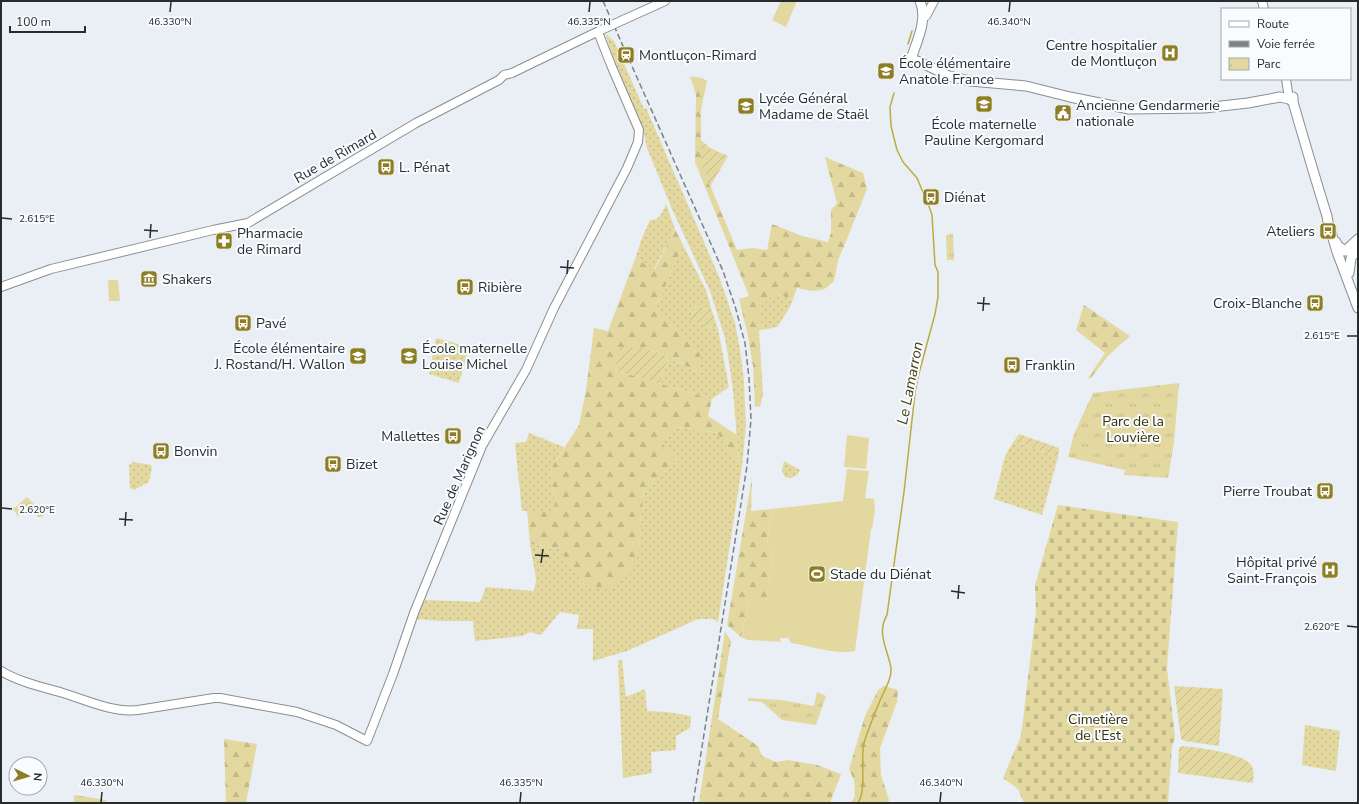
<svg xmlns="http://www.w3.org/2000/svg" width="1359" height="804" viewBox="0 0 1359 804" font-family="'Nunito Sans',sans-serif">
  <defs>
    <pattern id="grass-dots" width="8" height="8" patternUnits="userSpaceOnUse"><rect width="8" height="8" fill="#e3d9a0"/><path d="M2 2h.1M6 6h.1" fill="none" stroke="#c3ba8a" stroke-width="1.8" stroke-linecap="round"/></pattern>
    <pattern id="forest-firs" width="22" height="20" patternUnits="userSpaceOnUse"><rect width="22" height="20" fill="#e3d9a0"/><path d="M5 1l3.5 6h-7zM16 11l3.5 6h-7z" fill="#c3ba8a"/></pattern>
    <pattern id="cemetery-stones" width="16" height="16" patternUnits="userSpaceOnUse"><rect width="16" height="16" fill="#e3d9a0"/><path d="M2 7V4a2 2 0 0 1 4 0v3zM10 15v-3a2 2 0 0 1 4 0v3z" fill="#c3ba8a"/></pattern>
    <pattern id="park-tufts" width="24" height="20" patternUnits="userSpaceOnUse"><rect width="24" height="20" fill="#e3d9a0"/><path d="M3 7l-1-3M5 7V3M7 7l1-3M15 17l-1-3M17 17v-4M19 17l1-3" fill="none" stroke="#c3ba8a"/></pattern>
    <pattern id="garden-furrows" width="10" height="10" patternUnits="userSpaceOnUse"><rect width="10" height="10" fill="#e3d9a0"/><path d="M-1 1l2-2M0 10L10 0M9 11l2-2" fill="none" stroke="#c3ba8a"/></pattern>
  </defs>
  <rect width="100%" height="100%" fill="#e9eff4"/>
  <path fill="url(#grass-dots)" d="M605,33L614,41L644,109L646,108L720,279L735,323L740,349L744,381L746,426L742,466L718,622L713,619H698L627,651L593,661V629H577L579,615L560,612L541,635L530,632L522,636L475,641L473,621H441L417,619L424,600L480,602L486,587L534,591L536,579L530,544L558,548L585,586L639,548L644,487L678,462L660,442L679,427L718,433L739,464L733,391L729,362L725,338L710,291L672,209L647,148L643,129L612,54Z
    M666,204L675,229L654,269L635,259L642,238L650,220C660,221 662,212 666,204Z
    M683,245L706,290L712,311L696,305L689,321L718,329L729,387L712,399L661,384L663,371L669,357L700,374L664,316L656,308Z
    M775,294L793,299L790,307L777,327L763,330L760,306Z
    M436,338L469,347L459,383L429,374Z
    M529,433L564,447L550,470L556,511H522L515,443L526,442Z
    M1014,441L1058,457L1042,515L994,499L1005,456Z
    M784,461L800,470C797,477 791,479 785,477L782,471Z
    M133,462L151,465L152,467L149,482L134,490L130,488L129,465Z
    M618,660H622L626,697L645,689L647,711L667,712L691,716L690,728L676,736V750L651,752L652,773L623,778Z
    M1305,725L1340,731L1336,771L1302,765Z"/>
  <path fill="url(#forest-firs)" d="M690,76L702,78L707,81L701,110V163L737,250L752,248L767,250L772,224L802,236L828,242L831,233V210L837,203L825,157L863,173L867,189L838,261L834,281L826,288L822,290L811,291L797,288L793,299L775,294L760,306L763,330H759L763,393L760,407L755,406L753,366L748,336L739,299L749,296L695,162L696,95Z
    M675,229L683,245L656,308L700,350L701,374L669,357L642,347L614,370L712,399L708,416L737,435L739,465L717,433L679,427L661,442L678,462L644,487L639,548L631,573L612,590L585,586L558,548L530,544L527,511H556L550,470L579,425L586,390L594,328L608,331L635,259L655,269Z
    M1084,305L1130,336L1109,355L1090,379L1088,378L1105,353L1076,330Z
    M752,477L751,511L772,509L767,544L771,546L773,550L766,602L749,599L741,637L727,625Z
    M725,631L731,641L718,719L758,746L762,756L776,762L788,760L817,765L841,774L830,803H699Z
    M884,686L898,690L897,702L880,748L881,775L889,800L888,803H851L855,796L854,780L849,769L865,716L878,690Z
    M224,739L257,744L246,803H226Z
    M74,795L106,800V803H74Z"/>
  <path fill="url(#cemetery-stones)" d="M1058,505L1178,522L1167,668L1175,737L1172,747L1168,803H1024L1018,789L1003,778L1021,736L1036,611L1035,585Z"/>
  <path fill="url(#park-tufts)" d="M953,234L954,260H947L946,235Z
    M1179,383L1174,443L1168,478L1124,475L1125,470L1068,457L1074,434L1093,393Z
    M27,497L34,504L43,505L46,512L43,516L38,517L34,511L26,510L18,516L13,509Z
    M817,692L826,696L816,725L782,720L762,702L748,701V698L782,700L814,706Z"/>
  <path fill="url(#garden-furrows)" d="M701,140L710,148L728,156L710,187L701,163Z
    M696,305L712,311L718,329L689,321Z
    M642,347L669,357L663,371L661,384L614,370L620,348Z
    M1019,434L1059,448L1058,457L1014,441Z
    M1174,686L1223,689L1219,746L1184,741L1181,739Z
    M1185,746C1199,748 1243,753 1251,765C1255,770 1253,777 1253,783L1178,773L1179,747Z"/>
  <path fill="#e3d9a0" d="M781,1H797L786,27L772,20Z
    M108,280H118L120,301H109Z
    M847,435L869,438L866,469L844,467Z
    M847,469L869,471L865,498L874,499L875,511L872,529H871L855,651C834,655 812,646 791,643L788,638H780L781,642L748,640L741,637L749,599L766,601L773,550L771,546L767,544L772,509L843,501Z"/>
  <g fill="none" stroke-linecap="round" stroke-linejoin="round">
    <path stroke="#bdab42" stroke-width="1.5" d="M908,44L912,31
      M858,803C867,790 860,760 864,743C868,729 874,716 879,703C883,692 892,680 891,668C888,650 876,633 887,615L904,492L915,393L918,377L935,314L938,297V272L935,265L932,215L930,209L917,178L903,162L897,150L891,126L890,107L894,93"/>
    <defs>
      <path id="secondary" d="M1262,1L1264,9
        M926,16L934,1
        M623,20L665,1
        M1286,79L1289,99
        M1,287L51,269L213,230L248,223L416,123L499,80L504,75L512,73L601,30
        M1,671C19,682 42,687 63,693C86,700 113,713 138,710L214,698H220L297,712L336,725L367,741L393,674L414,613L482,446L526,370L554,308L627,168L638,142L639,130L611,65L598,32"/>
      <path id="primary" d="M920,1C928,19 917,41 911,59L920,62L949,76L970,81L1026,86L1070,97L1129,109L1204,108L1248,103L1280,97L1289,99L1293,102
        M1293,97V102C1304,140 1315,178 1327,216L1328,222L1337,252L1358,308
        M1336,242L1338,246L1345,251L1358,248
        M1345,251L1358,239
        M1349,273L1351,258L1358,249"/>
    </defs>
    <use href="#secondary" stroke="#898e93" stroke-width="10"/>
    <use href="#primary" stroke="#898e93" stroke-width="11"/>
    <use href="#secondary" stroke="#fff" stroke-width="8"/>
    <use href="#primary" stroke="#fff" stroke-width="9"/>
    <path stroke="#7d8184" stroke-width="1.5" stroke-dasharray="6 3" stroke-linecap="butt" d="M603,1L723,271L735,306L745,343L749,378L751,419L747,466L693,803"/>
    <defs>
      <path id="secondary-bridge" d="M601,30L623,20"/>
    </defs>
    <use href="#secondary-bridge" stroke="#898e93" stroke-width="10" stroke-linecap="butt"/>
    <use href="#secondary-bridge" stroke="#fff" stroke-width="8"/>
  </g>
  <path fill="none" stroke="#282b2c" stroke-width="1.5" d="M170,12L171,2M589,12L590,2M1009,12L1010,2M2,218L12,219M144,230L158,231M150,238L151,224M560,267L574,268M567,274L568,260M977,303L990,304M983,311L984,297M1347,336H1357M2,508L12,509M119,519L133,520M125,526L126,512M535,555L549,556M541,563L543,549M951,591L965,593M958,599L959,585M1347,626L1357,627M101,802L102,792M520,802L521,792M940,802L941,792"/>
  <defs>
    <symbol id="hospital-square" viewBox="-11 -11 22 22"><rect x="-9" y="-9" width="18" height="18" rx="4" fill="#8d7e24" stroke="#f8fcff"/><path d="M-5-5h3v3.5h4V-5h3V5h-3V1.5h-4V5h-3Z" fill="#fff"/></symbol>
    <symbol id="station-square" viewBox="-11 -11 22 22"><rect x="-9" y="-9" width="18" height="18" rx="4" fill="#8d7e24" stroke="#f8fcff"/><path d="M-3-6H3Q5-6 5-4V2Q5 4 3 4L4.5 6H3L1.5 4h-3L-3 6H-4.5L-3 4Q-5 4-5 2V-4Q-5-6-3-6ZM-3.5-4v3h7v-3ZM-3.5 1v1.5H-2V1ZM2 1v1.5H3.5V1Z" fill="#fff"/></symbol>
    <symbol id="school-square" viewBox="-11 -11 22 22"><rect x="-9" y="-9" width="18" height="18" rx="4" fill="#8d7e24" stroke="#f8fcff"/><path d="M0-5L7-2L0 1L-7-2ZM-4 1L0 2.5L4 1V4Q0 6-4 4Z" fill="#fff"/></symbol>
    <symbol id="civic-square" viewBox="-11 -11 22 22"><rect x="-9" y="-9" width="18" height="18" rx="4" fill="#8d7e24" stroke="#f8fcff"/><path d="M-.6-6.5H3V-4.5H.6V-3L4-1V1h2V6H-6V1h2V-1L-.6-3ZM-1.2 2.5V6h2.4V2.5Z" fill="#fff"/></symbol>
    <symbol id="bus-square" viewBox="-11 -11 22 22"><rect x="-9" y="-9" width="18" height="18" rx="4" fill="#8d7e24" stroke="#f8fcff"/><path d="M-5-6H5V4H4V6H2V4H-2V6H-4V4H-5ZM-3.5-4V0h7V-4ZM-3.5 1.2v1.5H-2V1.2ZM2 1.2v1.5H3.5V1.2Z" fill="#fff"/></symbol>
    <symbol id="pharmacy-square" viewBox="-11 -11 22 22"><rect x="-9" y="-9" width="18" height="18" rx="4" fill="#8d7e24" stroke="#f8fcff"/><path d="M-2-6h4v4h4v4h-4v4h-4v-4h-4v-4h4Z" fill="#fff"/></symbol>
    <symbol id="museum-square" viewBox="-11 -11 22 22"><rect x="-9" y="-9" width="18" height="18" rx="4" fill="#8d7e24" stroke="#f8fcff"/><path d="M0-6L6-3V-2H-6V-3ZM-5-1h2V3h-2ZM-1-1h2V3h-2ZM3-1h2V3H3ZM-6 4H6V6H-6Z" fill="#fff"/></symbol>
    <symbol id="stadium-square" viewBox="-11 -11 22 22"><rect x="-9" y="-9" width="18" height="18" rx="4" fill="#8d7e24" stroke="#f8fcff"/><path d="M0-5a6.5 5 0 1 0 0 10a6.5 5 0 1 0 0-10ZM-3.5-1.8h7v3.6h-7Z" fill="#fff"/></symbol>
  </defs>
  <g fill-rule="evenodd">
    <use href="#hospital-square" x="1160" y="43" width="20" height="20"/>
    <use href="#station-square" x="616" y="45" width="20" height="20"/>
    <use href="#school-square" x="876" y="61" width="20" height="20"/>
    <use href="#school-square" x="974" y="94" width="20" height="20"/>
    <use href="#school-square" x="736" y="96" width="20" height="20"/>
    <use href="#civic-square" x="1053" y="103" width="20" height="20"/>
    <use href="#bus-square" x="376" y="157" width="20" height="20"/>
    <use href="#bus-square" x="921" y="187" width="20" height="20"/>
    <use href="#bus-square" x="1318" y="221" width="20" height="20"/>
    <use href="#pharmacy-square" x="214" y="231" width="20" height="20"/>
    <use href="#museum-square" x="139" y="269" width="20" height="20"/>
    <use href="#bus-square" x="455" y="277" width="20" height="20"/>
    <use href="#bus-square" x="1305" y="293" width="20" height="20"/>
    <use href="#bus-square" x="233" y="313" width="20" height="20"/>
    <use href="#school-square" x="348" y="346" width="20" height="20"/>
    <use href="#school-square" x="399" y="346" width="20" height="20"/>
    <use href="#bus-square" x="1002" y="355" width="20" height="20"/>
    <use href="#bus-square" x="443" y="426" width="20" height="20"/>
    <use href="#bus-square" x="151" y="441" width="20" height="20"/>
    <use href="#bus-square" x="323" y="454" width="20" height="20"/>
    <use href="#bus-square" x="1315" y="481" width="20" height="20"/>
    <use href="#hospital-square" x="1320" y="560" width="20" height="20"/>
    <use href="#stadium-square" x="807" y="564" width="20" height="20"/>
  </g>
  <g text-anchor="middle" stroke-width="4" stroke-linejoin="round" paint-order="stroke">
    <g font-size="14" fill="#282b2c" stroke="#f8fcff" text-anchor="start">
      <text x="1157" y="50" text-anchor="end">Centre hospitalier<tspan x="1157" dy="16">de Montluçon</tspan></text>
      <text x="639" y="60">Montluçon-Rimard</text>
      <text x="899" y="68">École élémentaire<tspan x="899" dy="16">Anatole France</tspan></text>
      <text x="759" y="103">Lycée Général<tspan x="759" dy="16">Madame de Staël</tspan></text>
      <text x="1076" y="110">Ancienne Gendarmerie<tspan x="1076" dy="16">nationale</tspan></text>
      <text x="984" y="129" text-anchor="middle">École maternelle<tspan x="984" dy="16">Pauline Kergomard</tspan></text>
      <text x="399" y="172">L. Pénat</text>
      <text x="944" y="202">Diénat</text>
      <text x="1315" y="236" text-anchor="end">Ateliers</text>
      <text x="237" y="238">Pharmacie<tspan x="237" dy="16">de Rimard</tspan></text>
      <text x="162" y="284">Shakers</text>
      <text x="478" y="292">Ribière</text>
      <text x="1302" y="308" text-anchor="end">Croix-Blanche</text>
      <text x="256" y="328">Pavé</text>
      <text x="345" y="353" text-anchor="end">École élémentaire<tspan x="345" dy="16">J. Rostand/H. Wallon</tspan></text>
      <text x="422" y="353">École maternelle<tspan x="422" dy="16">Louise Michel</tspan></text>
      <text x="1025" y="370">Franklin</text>
      <text x="440" y="441" text-anchor="end">Mallettes</text>
      <text x="174" y="456">Bonvin</text>
      <text x="346" y="469">Bizet</text>
      <text x="1312" y="496" text-anchor="end">Pierre Troubat</text>
      <text x="1317" y="567" text-anchor="end">Hôpital privé<tspan x="1317" dy="16">Saint-François</tspan></text>
      <text x="830" y="579">Stade du Diénat</text>
    </g>
    <g font-size="14" fill="#282b2c" stroke="#f8fcff">
      <text transform="translate(335 156) rotate(-30)" y="5">Rue de Rimard</text>
      <text transform="translate(459 475) rotate(-66)" y="5">Rue de Marignon</text>
    </g>
    <g font-size="14" fill="#383003" stroke="#f8fcff">
      <text x="1133" y="426">Parc de la<tspan x="1133" dy="16">Louvière</tspan></text>
      <text x="1098" y="724">Cimetière<tspan x="1098" dy="16">de l’Est</tspan></text>
    </g>
    <g font-size="15" font-style="italic" fill="#4a4217" stroke="#f8fcff">
      <text transform="translate(910 383) rotate(-79)" y="5">Le Lamarron</text>
    </g>
  </g>
  <g font-size="10" text-anchor="middle" fill="#282b2c" stroke="#f8fcff" stroke-width="4" stroke-linejoin="round" paint-order="stroke">
    <text x="170" y="25">46.330°N</text>
    <text x="589" y="25">46.335°N</text>
    <text x="1009" y="25">46.340°N</text>
    <text x="37" y="222">2.615°E</text>
    <text x="1322" y="339">2.615°E</text>
    <text x="37" y="513">2.620°E</text>
    <text x="1322" y="630">2.620°E</text>
    <text x="102" y="786">46.330°N</text>
    <text x="521" y="786">46.335°N</text>
    <text x="941" y="786">46.340°N</text>
  </g>
  <rect width="1359" height="804" fill="none" stroke="#282b2c" stroke-width="4"/>
  <rect x="1221" y="8" width="130" height="72" fill="#f8fcff" stroke="#a5a8ab"/>
  <rect x="1229" y="21" width="20" height="6" fill="#ffffff" stroke="#a5a8ab"/>
  <text x="1257" y="28" font-size="12" fill="#282b2c">Route</text>
  <rect x="1229" y="41" width="20" height="6" fill="#7d8184" stroke="#a5a8ab"/>
  <text x="1257" y="48" font-size="12" fill="#282b2c">Voie ferrée</text>
  <rect x="1229" y="58" width="20" height="12" fill="url(#park-tufts)" stroke="#a5a8ab"/>
  <text x="1257" y="68" font-size="12" fill="#282b2c">Parc</text>
  <g transform="translate(28 776) rotate(95)"><circle r="19" fill="#f8fcff" stroke="#a5a8ab"/>
  <path d="M0-3L7 15L0 10L-7 15Z" fill="#8d7e24"/>
  <text y="-6" font-size="11" font-weight="bold" text-anchor="middle" fill="#282b2c">N</text>
  </g>
  <path d="M10 26v6h75v-6" fill="none" stroke="#282b2c" stroke-width="2"/>
  <text x="16" y="26" font-size="12" fill="#282b2c" stroke="#f8fcff" stroke-width="3" paint-order="stroke">100 m</text>
</svg>
